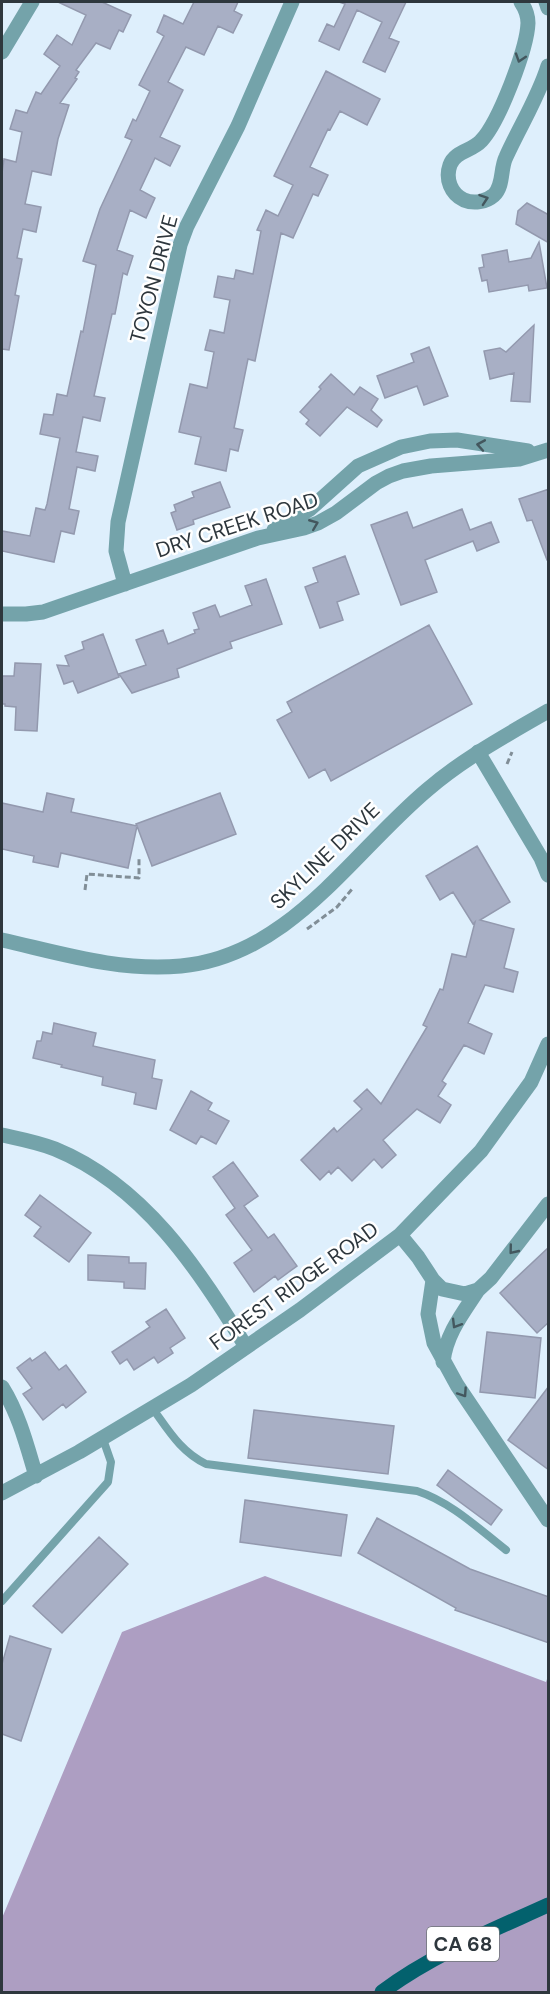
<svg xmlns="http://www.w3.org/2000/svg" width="550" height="1994" viewBox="0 0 550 1994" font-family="'DM Sans',sans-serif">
  <rect width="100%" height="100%" fill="#deeffc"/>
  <path fill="#ad9ec2" d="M265,1576L546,1682L548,1676V1992H2V1918L122,1632Z"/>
  <path fill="#a8afc5" stroke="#9399ae" stroke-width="1.5" d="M58,2H102L131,15L123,32L119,30L110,49L96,43L76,70L79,72L75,78L77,79L60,103L69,105L58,139L51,175L32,171L25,204L41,207L36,232L23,229L17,258L22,259L15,295L19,296L9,350L2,349V173L4,159L16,162L22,132L10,129L16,110L27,113L36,92L41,94L60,66L44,54L57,35L72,45L86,15Z
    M194,2H238L234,11L242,15L233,33L218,26L204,55L186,47L168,82L183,90L160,137L180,146L170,166L155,158L140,190L155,198L146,218L130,210L117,250L133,256L127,275L123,273L115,314H112L94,396L105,398L100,421L83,417L76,452L98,456L95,471L77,467L69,509L79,511L74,534L61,531L54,562L2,551V531L30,536L36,508L45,510L47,504L60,438L40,434L44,414L53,415L57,394L67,396L81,331L83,332L96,265L83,261L100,209L132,140L125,137L133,119L136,121L150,91L139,85L164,36L157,32L164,15L183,24Z
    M339,2H406L389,38L399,42L385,72L363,62L382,22L357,10L339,50L319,41L327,24L334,27L345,4Z
    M326,71L380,99L367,125L340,111L330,130L328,129L310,167L328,175L318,196L313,194L293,238L281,233L255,361L248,359L234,428L243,430L238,451L230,449L226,471L195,464L201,437L179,432L190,384L207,388L214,352L205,350L210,330L224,333L230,300L214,297L218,276L234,279L236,270L253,274L261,231L257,230L266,210L278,216L293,185L274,176Z
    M527,203L549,215V243L516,224L518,211Z
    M539,242L547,288L529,291L528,285L489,292L487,280L482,281L479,268L484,267L482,255L507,250L509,262L531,258Z
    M534,325L530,402L511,401L514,373L490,379L484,351L500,348L506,352Z
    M429,347L448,396L424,405L417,386L385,398L377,376L414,362L411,354Z
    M331,374L354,395L360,387L378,399L371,410L382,420L377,427L347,407L320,436L306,424L309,420L300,412L321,389L319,387Z
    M220,482L230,507L193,520L194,524L177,530L171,513L176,511L174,505L194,497L192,492Z
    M549,489V560H547L532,520L527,521L519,499Z
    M462,509L470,530L491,522L499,542L477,551L473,541L425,560L437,592L401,605L371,525L407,512L413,528Z
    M345,556L359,594L337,602L343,620L320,628L305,587L318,582L313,568Z
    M266,579L282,624L230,642L232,648L177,669L179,677L132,693L119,674L146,665L136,640L163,630L168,644L195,633L194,630L199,629L193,613L215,605L220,617L252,605L245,586Z
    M429,625L472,704L331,781L325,769L309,778L277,720L292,712L287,702Z
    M103,634L119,677L78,693L73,681L64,684L57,665L69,666L65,656L84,649L82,642Z
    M15,663L41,664L37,731L15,730L16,707L5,706V704H2V676H14Z
    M47,793L74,799L71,812L137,826L136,824L220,793L236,834L152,866L137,826L128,868L61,853L58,867L33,862L34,856L2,849V803L43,812Z
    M477,846L510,902L480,920L514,929L504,968L518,972L513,992L485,985L468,1023L492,1034L484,1054L464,1045L442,1081L446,1084L438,1096L451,1105L440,1123L417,1109L383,1140L396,1155L382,1168L374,1159L352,1181L338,1167L331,1174L329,1171L320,1180L301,1160L334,1128L337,1132L362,1109L354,1101L367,1089L381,1104L427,1027L423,1025L440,989L443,990L452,954L466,957L475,922L473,924L453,892L440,900L426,876Z
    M54,1023L96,1033L93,1046L155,1060L152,1078L162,1080L156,1109L134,1104L136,1093L102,1085L103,1077L61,1067L62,1065L33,1058L37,1041H41L43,1032L52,1034Z
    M191,1091L212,1103L208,1110L229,1121L216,1144L201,1136L196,1144L170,1130Z
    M233,1162L258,1196L244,1206L268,1238L274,1234L297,1266L278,1280L275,1276L254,1292L234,1263L252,1250L226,1215L235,1208L213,1177Z
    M40,1195L91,1233L69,1262L34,1236L41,1227L25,1215Z
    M549,1247V1322L537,1333L500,1293Z
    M88,1255L129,1257V1263H146L145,1289L124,1288V1282L88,1280Z
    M166,1309L185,1338L170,1348L173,1353L158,1363L154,1357L134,1370L127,1359L120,1364L112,1352L150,1327L146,1322Z
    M487,1332L541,1338L535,1398L480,1392Z
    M45,1352L59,1370L66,1365L86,1392L66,1408L63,1404L43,1420L23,1394L32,1388L17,1368L30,1358L32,1361Z
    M549,1386V1470L508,1440Z
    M254,1410L394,1426L388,1474L248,1458Z
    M448,1470L502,1510L491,1525L437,1485Z
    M245,1500L347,1515L341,1556L240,1542Z
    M377,1518L470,1569L549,1597V1643L455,1610L456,1608L358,1553Z
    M99,1537L128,1564L62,1633L33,1606Z
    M10,1636L51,1649L21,1741L2,1734V1664Z"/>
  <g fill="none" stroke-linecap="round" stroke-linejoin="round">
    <path stroke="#818e97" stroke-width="3" stroke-dasharray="6 3" stroke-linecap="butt" d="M507,764L512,752
      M85,890L87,874L139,878V857
      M307,929L337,907L353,888"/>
    <path stroke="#74a3aa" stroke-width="8" d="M153,1409C169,1431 181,1452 206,1464L417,1491C451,1502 479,1529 506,1550
      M2,1601L108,1482L111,1462L103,1439"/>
    <path stroke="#74a3aa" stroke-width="15" d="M521,2C525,8 528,16 528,23C527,49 499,122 481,141C472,151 455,151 450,165C445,179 451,194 464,200C474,204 486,202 494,195C504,185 500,169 506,157C520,126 538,98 548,66
      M546,2L548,8
      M274,530L310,509L358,466L401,447L430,441L457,440L528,451
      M125,584L116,551L118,522L180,245L187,226L238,126L292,2
      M2,614H26L43,612L258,538L304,528L318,523L336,513L376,483L389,476L403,471L431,466L519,459L548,450
      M478,752L541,858L548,875
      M2,1135C20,1139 37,1142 55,1149C143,1185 199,1269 246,1347
      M400,1235L418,1257L433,1280L442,1289L465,1294L478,1290L491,1278L548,1204
      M433,1280L428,1314L434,1343L457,1385L548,1520
      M443,1362C446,1334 463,1313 478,1290
      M2,1387C19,1414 27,1446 36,1476
      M2,1493L79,1452L191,1385L300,1310L400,1235L481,1151L531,1082L548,1044"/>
    <path stroke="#74a3aa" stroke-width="15" d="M2,52L32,2
      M2,940C60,953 120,972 181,966C289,956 350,855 427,790C464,758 507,735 548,711"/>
    <path stroke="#03616d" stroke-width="15" d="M382,1992C433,1954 491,1931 548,1905"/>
  </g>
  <defs><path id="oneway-chevron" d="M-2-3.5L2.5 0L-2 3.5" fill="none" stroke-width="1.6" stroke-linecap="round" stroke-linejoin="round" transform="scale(1.5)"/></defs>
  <g stroke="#43575e">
    <use href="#oneway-chevron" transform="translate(520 58) rotate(108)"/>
    <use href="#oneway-chevron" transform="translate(484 199) rotate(-19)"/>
    <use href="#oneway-chevron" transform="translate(481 445) rotate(-170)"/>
    <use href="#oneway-chevron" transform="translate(314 524) rotate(-22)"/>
    <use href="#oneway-chevron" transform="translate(513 1250) rotate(129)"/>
    <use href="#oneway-chevron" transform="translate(456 1324) rotate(121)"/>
    <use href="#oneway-chevron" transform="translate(463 1393) rotate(56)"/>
  </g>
  <g text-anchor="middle" stroke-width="5" stroke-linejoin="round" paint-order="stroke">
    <rect fill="#fff" stroke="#6d7377" stroke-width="1.5" x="427" y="1927" width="72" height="34" rx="4.5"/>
    <g font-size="20" font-weight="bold" fill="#2e373d">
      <text x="463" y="1951">CA 68</text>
    </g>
    <g font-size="21" fill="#2e373d" stroke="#fff">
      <text transform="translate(154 279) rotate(-75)" y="7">TOYON DRIVE</text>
      <text transform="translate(237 525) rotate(-18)" y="7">DRY CREEK ROAD</text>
      <text transform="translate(325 856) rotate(-44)" y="7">SKYLINE DRIVE</text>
      <text transform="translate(294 1286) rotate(-36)" y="7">FOREST RIDGE ROAD</text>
    </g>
  </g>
  <rect width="550" height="1994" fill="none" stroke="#2e373d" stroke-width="6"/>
</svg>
